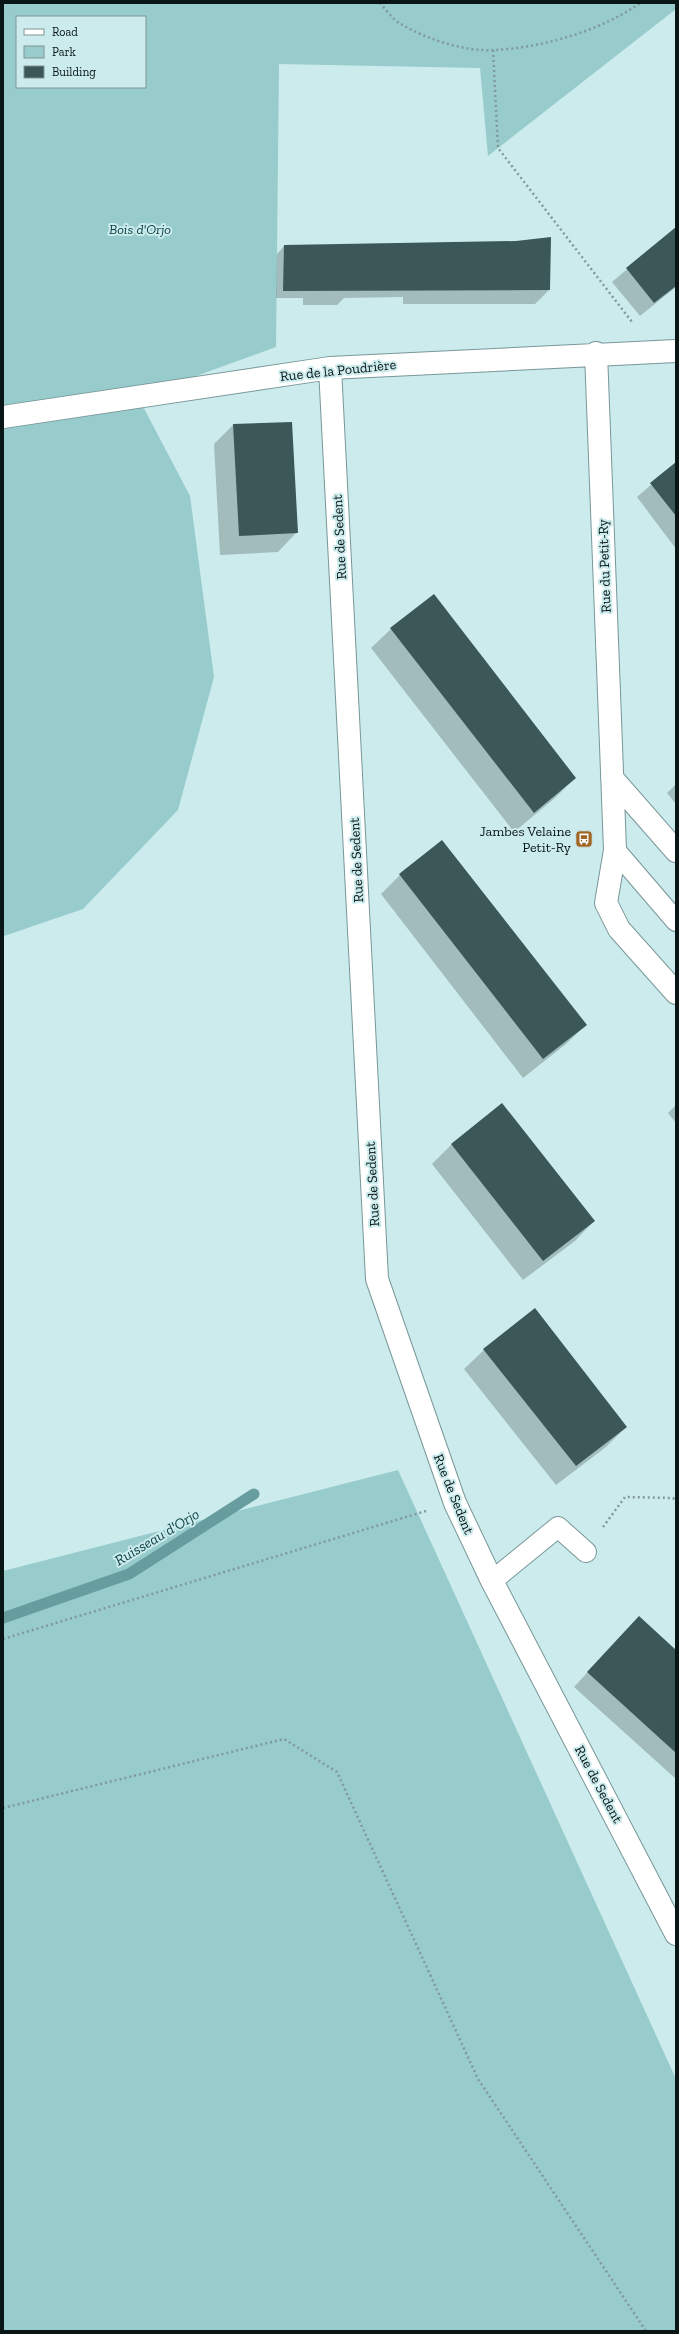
<svg xmlns="http://www.w3.org/2000/svg" width="679" height="2334" viewBox="0 0 679 2334" font-family="'Zilla Slab',serif">
  <rect width="100%" height="100%" fill="#cbebec"/>
  <path fill="#98cbcc" fill-rule="evenodd" d="M3,3H676V9L488,156L480,68L279,64L276,347L138,397L190,496L214,677L178,810L83,909L4,936L3,982ZM17,17H145V87H17Z
    M398,1470L676,2079V2331H3V1571Z"/>
  <path fill="#0003" d="M676,228V287L640,316L612,282Z
    M284,246L549,290L535,304H403V297L344,298L337,305H303V298H276L277,254Z
    M233,425L297,532L278,552L220,555L214,444Z
    M676,463V549L637,497Z
    M391,629L575,778L555,798L514,832L371,648Z
    M676,784V804L667,793Z
    M400,875L586,1025L566,1044L523,1078L381,894Z
    M676,1105V1123L668,1113Z
    M451,1145L594,1221L575,1241L523,1280L432,1164Z
    M535,1310L626,1427L606,1447L556,1485L464,1369L484,1350Z
    M625,1632L676,1651V1779L574,1687Z"/>
  <g fill="none" stroke-linecap="round" stroke-linejoin="round">
    <path stroke="#679d9f" stroke-width="11" d="M3,1618L129,1574L254,1494"/>
  </g>
  <path fill="#3b5758" d="M676,227V286L654,303L626,268Z
    M551,237L550,290L283,291L284,245L516,241Z
    M292,422L298,533L239,536L233,424Z
    M676,462V516L650,483Z
    M434,594L576,778L534,813L390,628Z
    M442,840L587,1025L543,1059L399,874Z
    M502,1103L595,1221L543,1261L451,1144Z
    M535,1308L627,1427L576,1466L483,1349Z
    M639,1616L676,1650V1753L587,1672Z"/>
  <g fill="none" stroke-linecap="round" stroke-linejoin="round">
    <defs>
      <path id="service" d="M615,850L676,921
        M492,1581L558,1527L586,1552"/>
      <path id="minor" d="M596,353L615,850L606,903L619,929L676,993
        M330,368L377,1279L455,1503L492,1581L676,1934
        M3,417L330,368L676,351
        M612,778L676,851"/>
    </defs>
    <use href="#service" stroke="#799798" stroke-width="22"/>
    <use href="#minor" stroke="#799798" stroke-width="24"/>
    <path stroke="#81999a" stroke-width="2.5" stroke-dasharray="2 3" stroke-linecap="butt" d="M380,3C386,10 393,20 401,24C426,39 465,52 494,50C541,48 601,31 640,3
      M493,50L498,148L632,322
      M603,1527L625,1497L673,1498L676,1501
      M3,1639L426,1511
      M3,1808L284,1739L337,1772L478,2079L646,2331"/>
    <use href="#service" stroke="#fff" stroke-width="20"/>
    <use href="#minor" stroke="#fff" stroke-width="22"/>
  </g>
  <defs>
    <symbol id="bus-square" viewBox="-11 -11 22 22"><rect x="-9" y="-9" width="18" height="18" rx="4" fill="#9e6523" stroke="#cbebec"/><path d="M-5-6H5V4H4V6H2V4H-2V6H-4V4H-5ZM-3.5-4V0h7V-4ZM-3.5 1.2v1.5H-2V1.2ZM2 1.2v1.5H3.5V1.2Z" fill="#fff"/></symbol>
  </defs>
  <g fill-rule="evenodd">
    <use href="#bus-square" x="574" y="829" width="20" height="20"/>
  </g>
  <g text-anchor="middle" stroke-width="4" stroke-linejoin="round" paint-order="stroke">
    <g font-size="14" font-style="italic" fill="#114446" stroke="#cbebec">
      <text x="140" y="234">Bois d'Orjo</text>
    </g>
    <g font-size="14" fill="#0a1516" stroke="#cbebec">
      <text transform="translate(338 370) rotate(-6)" y="5">Rue de la Poudrière</text>
      <text transform="translate(339 537) rotate(-93)" y="5">Rue de Sedent</text>
      <text transform="translate(604 566) rotate(-92)" y="5">Rue du Petit-Ry</text>
      <text transform="translate(356 860) rotate(-93)" y="5">Rue de Sedent</text>
      <text transform="translate(372 1184) rotate(-93)" y="5">Rue de Sedent</text>
      <text transform="translate(454 1494) rotate(68)" y="5">Rue de Sedent</text>
      <text transform="translate(599 1784) rotate(62)" y="5">Rue de Sedent</text>
    </g>
    <g font-size="14" fill="#0a1516" stroke="#cbebec" text-anchor="end">
      <text x="571" y="836">Jambes Velaine<tspan x="571" dy="16">Petit-Ry</tspan></text>
    </g>
    <g font-size="15" font-style="italic" fill="#0a3f41" stroke="#cbebec">
      <text transform="translate(157 1537) rotate(-31)" y="5">Ruisseau d'Orjo</text>
    </g>
  </g>
  <rect width="679" height="2334" fill="none" stroke="#0a1516" stroke-width="8"/>
  <rect x="16" y="16" width="130" height="72" fill="#cbebec" stroke="#7e9596"/>
  <rect x="24" y="29" width="20" height="6" fill="#ffffff" stroke="#7e9596"/>
  <text x="52" y="36" font-size="12" fill="#0a1516">Road</text>
  <rect x="24" y="46" width="20" height="12" fill="#98cbcc" stroke="#7e9596"/>
  <text x="52" y="56" font-size="12" fill="#0a1516">Park</text>
  <rect x="24" y="66" width="20" height="12" fill="#3b5758" stroke="#7e9596"/>
  <text x="52" y="76" font-size="12" fill="#0a1516">Building</text>
</svg>
